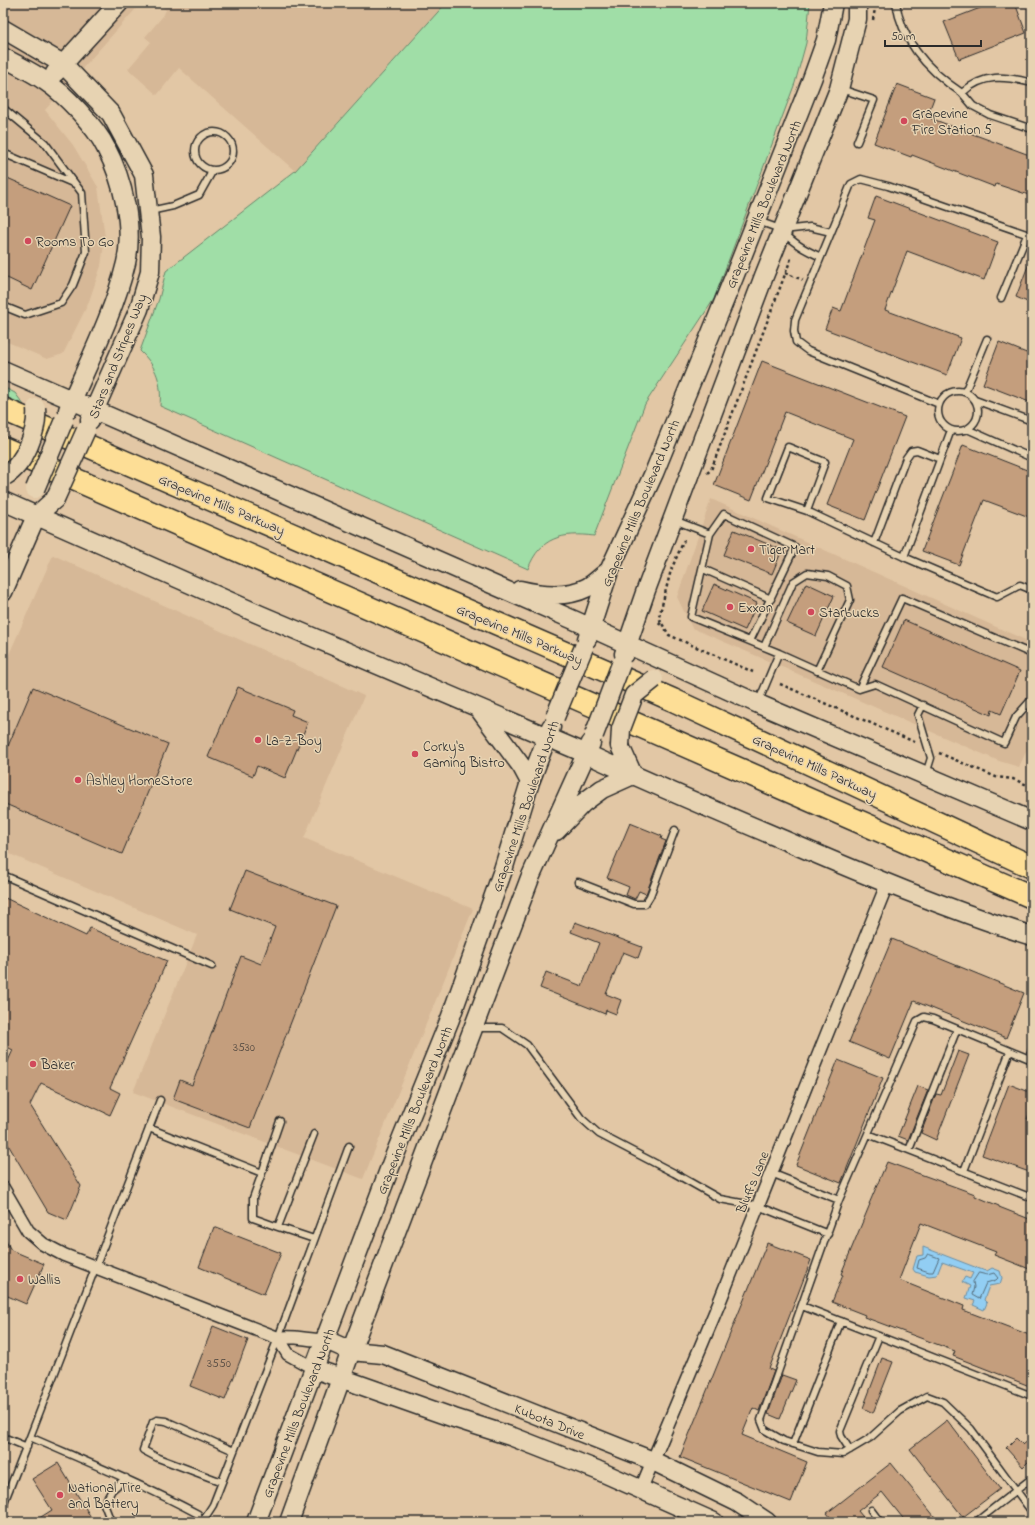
<svg xmlns="http://www.w3.org/2000/svg" width="1035" height="1525" viewBox="0 0 1035 1525" font-family="'Indie Flower',sans-serif">
  <rect width="100%" height="100%" fill="#e2c7a5"/>
  <filter id="ink" filterUnits="userSpaceOnUse"><feTurbulence type="fractalNoise" baseFrequency=".025" numOctaves="2"/><feDisplacementMap in="SourceGraphic" scale="8" xChannelSelector="R" yChannelSelector="G"/><feConvolveMatrix kernelMatrix="1 2 1 2 8 2 1 2 1" color-interpolation-filters="sRGB"/></filter>
  <g filter="url(#ink)">
    <path fill="#d6b897" d="M3,3H141L45,110L73,145L98,187L105,237L101,266L88,304L63,354L47,359L3,340Z
      M170,3H446L295,171L179,68L157,95L128,69L151,42L145,37L163,16L166,10L163,8Z
      M711,499L1032,643V739L1019,767L999,761L692,628L677,597Z
      M53,555L364,696L304,838L473,909L363,1179L133,1092L197,935L3,851V668Z"/>
    <path fill="#a0dea7" stroke="#668469" d="M446,3H810L806,43L795,83L714,299L645,404L594,536C563,532 540,537 528,569L160,406C162,383 157,367 140,351L159,299L166,271L295,171Z
      M3,387L15,393L24,405L3,396Z"/>
    <path fill="#92cef3" stroke="#698da3" d="M923,1247L980,1269L987,1271L992,1268L1000,1271L1002,1278L1000,1284L989,1286L984,1300L987,1303L984,1310L973,1305L975,1301L966,1298L970,1286L962,1282L965,1277L970,1279L973,1273L942,1262L937,1275L929,1276L915,1272L913,1269L917,1256L923,1255Z"/>
    <g fill="none" stroke-linecap="round" stroke-linejoin="round">
      <path stroke="#546c7b" stroke-width="1" d="M928,1254L939,1258L933,1272H929L917,1268L919,1260L925,1258Z
        M979,1273L987,1275L994,1273L998,1278L996,1280L986,1283L979,1299L972,1295L974,1287L973,1282Z"/>
    </g>
    <path fill="#c49e7d" stroke="#2b2b2b" d="M993,3H1015L1026,33L959,59L944,22Z
      M897,84L934,98L927,117L1032,156V196L996,184L995,187L912,155L911,157L874,143Z
      M3,176L70,206L32,290L3,276Z
      M876,196L998,242L984,280L907,251L885,310L961,338L947,375L825,329L833,308L841,311L875,220L868,218Z
      M1031,258H1032V304L1016,297Z
      M999,342L1029,354L1027,360L1032,361V403L983,384Z
      M762,361L905,417L865,520L827,505L853,439L785,412L751,500L714,485Z
      M963,445L1032,472V518L984,500L959,565L922,551Z
      M734,530L782,550L772,574L724,555Z
      M806,583L834,596L816,636L787,623Z
      M714,584L757,603L745,630L702,611Z
      M904,620L1020,671L1001,714L992,710L991,715L883,667Z
      M33,687L168,744L122,854L3,803V758Z
      M238,687L293,710L291,715L308,722L285,778L257,766L253,776L208,757Z
      M630,823L662,836L661,839L666,841L646,894L639,891L635,899L626,895L629,887L607,878Z
      M245,871L336,906L250,1128L173,1099L180,1080L192,1085L241,956L261,964L275,927L230,909Z
      M3,897L86,936L90,928L167,961L110,1088L120,1093L110,1115L41,1083L30,1105L81,1186L67,1220L48,1212L3,1136V1072L13,1050L3,1045Z
      M575,922L642,947L638,958L623,952L606,994L621,1000L616,1014L606,1010L605,1014L540,988L546,972L582,986L599,943L571,932Z
      M892,939L1024,993L1006,1038L914,1001L890,1059L849,1042Z
      M958,1051L969,1055L936,1140L921,1133L936,1094L941,1095Z
      M838,1060L883,1078L841,1183L796,1165Z
      M1009,1084L1032,1093V1105L1027,1119H1032V1173L982,1155Z
      M918,1086L928,1090L908,1140L898,1136Z
      M887,1162L975,1194V1196L999,1206V1207L1032,1220V1270L994,1255L996,1252L921,1223L899,1280L964,1306L963,1310L1032,1336V1387L953,1356L955,1351L864,1317L865,1315L832,1302L843,1275L841,1274L870,1204H869Z
      M214,1227L281,1253L264,1294L199,1267Z
      M3,1236L11,1250L44,1264L26,1304L3,1294Z
      M767,1243L811,1260L769,1369L774,1371L759,1411L753,1408L742,1435L807,1462L791,1502L680,1457Z
      M213,1326L248,1340L225,1400L190,1386Z
      M882,1358L893,1362L873,1413L863,1408Z
      M782,1375L796,1380L780,1419L768,1414Z
      M947,1420L1000,1489L963,1517L910,1449Z
      M1032,1437V1458L1023,1467L1006,1448L1016,1438L1023,1445Z
      M58,1463L92,1519L86,1522H33L52,1510L32,1479Z
      M891,1463L939,1522H906L882,1492L858,1511L867,1522H834L827,1513Z"/>
    <g fill="none" stroke-linecap="round" stroke-linejoin="round">
      <defs>
        <path id="lane" d="M896,3C902,42 930,72 962,93C983,73 1006,76 1032,83
          M841,89L874,100L857,142
          M962,93L973,106L990,115L1032,129
          M3,108L45,143L82,193L86,252L73,285L61,303L25,315L3,306
          M195 151a19 19 0 1 1 38 0a19 19 0 1 1-38 0Z
          M3,153L75,184
          M150,211L173,206L199,195L213,170
          M758,221L783,230L810,227L831,232
          M784,232C793,244 807,251 821,257
          M1001,298L1027,235
          M938 411a20 20 0 1 1 40 0a20 20 0 1 1-40 0Z
          M965,392L987,339
          M975,400L1032,421
          M939,404L808,351L796,342L794,331L795,320L851,184L861,179L888,186L1032,236
          M967,429L1032,458
          M951,430L904,557L997,597L1020,585L1032,590
          M807,511L825,462L788,447L768,498L807,511L904,557
          M674,520L710,534L691,617L779,653L859,689L875,684L1004,743L1016,717L1032,699
          M710,534L724,514L795,547L750,641
          M874,543L906,458L911,451L917,450L940,459
          M703,569L771,599
          M764,647L793,582L807,573L828,576L847,586L850,600L817,671
          M859,689L902,598L1032,654
          M758,703L779,653
          M923,705L918,715L931,758L926,774
          M3,875L212,966
          M578,882L634,904H645L650,896L675,830
          M476,1028H502L527,1045L581,1118L599,1134L674,1173L720,1199L758,1206L828,1234
          M1029,1059L1032,1050
          M1032,1060L933,1019L924,1017L917,1021L839,1200L761,1420L765,1430L784,1441L818,1452L843,1454L870,1438L900,1411L927,1396L943,1402L971,1429L1032,1512
          M149,1128L262,1173L253,1198V1218L278,1227L314,1134
          M868,1134L1032,1198
          M909,1150L957,1029
          M964,1171L1010,1051
          M262,1173L280,1121
          M771,1173L839,1200
          M278,1227L314,1239
          M802,1306L1032,1396
          M3,1437L27,1447
          M30,1437L160,1100
          M793,1444L841,1321
          M850,1450L841,1436L840,1431L879,1336
          M222,1482L158,1458L143,1450L153,1422L157,1420L166,1421L234,1451
          M871,1510L880,1522
          M7,1522L3,1515L5,1500L30,1437C87,1462 144,1485 198,1514L199,1522
          M111,1522L104,1504L112,1490L126,1478
          M202,1522L213,1505L278,1338L349,1146
          M976,1522L1032,1478"/>
        <path id="street" d="M3,1188L28,1231L43,1244L64,1255L278,1338C295,1335 310,1341 326,1340
          M278,1338L288,1354L315,1369
          M641,1489L719,1303L887,884"/>
        <path id="secondary" d="M3,29L63,64L111,114L144,175L151,237L150,272L139,309L90,420
          M3,57C17,65 32,72 45,81C65,94 96,127 106,148C123,180 134,227 126,263C114,313 88,363 68,410
          M55,73L119,3
          M3,370L576,621L763,706L1032,821
          M3,501L256,613L587,754C652,784 718,812 784,840C865,875 947,909 1032,936
          M520,590C541,595 566,598 586,588C594,584 601,576 609,571
          M3,592L36,516L55,499
          M587,639L609,571L654,473L734,277L812,79L826,40L833,3
          M624,654L646,590L764,276L839,89L857,19V3
          M479,709L522,767L530,782
          M556,831L583,803L602,789L633,775L620,746
          M326,1340L351,1351L383,1354L653,1461L737,1502L767,1522
          M315,1369L454,1418L513,1437L597,1470L714,1522
          M256,1522L392,1162L450,1019L503,870L530,782L551,727
          M289,1522L351,1351L530,878L591,743"/>
        <path id="highway" d="M3,409L673,700L1032,867
          M3,448L1032,897"/>
      </defs>
      <use href="#lane" stroke="#2b2b2b" stroke-width="9"/>
      <use href="#street" stroke="#2b2b2b" stroke-width="15"/>
      <use href="#secondary" stroke="#2b2b2b" stroke-width="21"/>
      <use href="#highway" stroke="#2b2b2b" stroke-width="25"/>
      <path stroke="#2b2b2b" stroke-width="2.5" stroke-dasharray="3 3" stroke-linecap="butt" d="M873,20L876,3
        M785,273L803,280
        M707,473L711,470L792,256
        M661,622L659,617L671,570L684,540
        M659,625L661,622L669,635L753,672
        M780,684L917,743
        M939,753L996,777L1013,779L1032,787"/>
      <use href="#lane" stroke="#e7d3b2" stroke-width="6"/>
      <use href="#street" stroke="#e7d3b2" stroke-width="12"/>
      <use href="#secondary" stroke="#e7d3b2" stroke-width="18"/>
      <use href="#highway" stroke="#fdde96" stroke-width="22"/>
      <defs>
        <path id="secondary-bridge" d="M5,476C25,464 38,430 36,408
          M35,489L64,420
          M55,499L86,430
          M555,717L584,647
          M594,735L621,664
          M620,746L621,729L634,695L654,679"/>
      </defs>
      <use href="#secondary-bridge" stroke="#2b2b2b" stroke-width="21" stroke-linecap="butt"/>
      <use href="#secondary-bridge" stroke="#e7d3b2" stroke-width="18"/>
    </g>
  </g>
  <g fill="#d1495b" stroke="#e7d3b2" stroke-width="1.5">
    <circle cx="904" cy="121" r="4"/>
    <circle cx="28" cy="241" r="4"/>
    <circle cx="751" cy="549" r="4"/>
    <circle cx="730" cy="607" r="4"/>
    <circle cx="811" cy="612" r="4"/>
    <circle cx="258" cy="740" r="4"/>
    <circle cx="415" cy="754" r="4"/>
    <circle cx="78" cy="780" r="4"/>
    <circle cx="33" cy="1064" r="4"/>
    <circle cx="20" cy="1279" r="4"/>
    <circle cx="60" cy="1495" r="4"/>
  </g>
  <g text-anchor="middle" stroke-width="3" stroke-linejoin="round" paint-order="stroke">
    <g font-size="12" fill="#514840">
      <text x="244" y="1051">3530</text>
      <text x="219" y="1367">3550</text>
    </g>
    <g font-size="14" fill="#2b2b2b" stroke="#e7d3b2" text-anchor="start">
      <text x="912" y="118">Grapevine<tspan x="912" dy="16">Fire Station 5</tspan></text>
      <text x="36" y="246">Rooms To Go</text>
      <text x="759" y="554">Tiger Mart</text>
      <text x="738" y="612">Exxon</text>
      <text x="819" y="617">Starbucks</text>
      <text x="266" y="745">La-Z-Boy</text>
      <text x="423" y="751">Corky's<tspan x="423" dy="16">Gaming Bistro</tspan></text>
      <text x="86" y="785">Ashley HomeStore</text>
      <text x="41" y="1069">Baker</text>
      <text x="28" y="1284">Wallis</text>
      <text x="68" y="1492">National Tire<tspan x="68" dy="16">and Battery</tspan></text>
    </g>
    <g font-size="14" fill="#2b2b2b" stroke="#e7d3b2">
      <text transform="translate(763 204) rotate(-68)" y="5">Grapevine Mills Boulevard North</text>
      <text transform="translate(117 356) rotate(-68)" y="5">Stars and Stripes Way</text>
      <text transform="translate(640 503) rotate(-67)" y="5">Grapevine Mills Boulevard North</text>
      <text transform="translate(222 504) rotate(23)" y="5">Grapevine Mills Parkway</text>
      <text transform="translate(520 634) rotate(23)" y="5">Grapevine Mills Parkway</text>
      <text transform="translate(815 766) rotate(25)" y="5">Grapevine Mills Parkway</text>
      <text transform="translate(525 806) rotate(-71)" y="5">Grapevine Mills Boulevard North</text>
      <text transform="translate(414 1110) rotate(-68)" y="5">Grapevine Mills Boulevard North</text>
      <text transform="translate(752 1182) rotate(-68)" y="5">Bluffs Lane</text>
      <text transform="translate(298 1413) rotate(-69)" y="5">Grapevine Mills Boulevard North</text>
      <text transform="translate(550 1421) rotate(22)" y="5">Kubota Drive</text>
    </g>
  </g>
  <rect width="1035" height="1525" fill="none" stroke="#e7d3b2" stroke-width="16"/>
  <rect x="8" y="8" width="1019" height="1509" fill="none" stroke="#2b2b2b" stroke-width="1.5" filter="url(#ink)"/>
  <path d="M885 40v6h96v-6" fill="none" stroke="#2b2b2b" stroke-width="2"/>
  <text x="891" y="40" font-size="12" fill="#2b2b2b" stroke="#e7d3b2" stroke-width="3" paint-order="stroke">50 m</text>
</svg>
